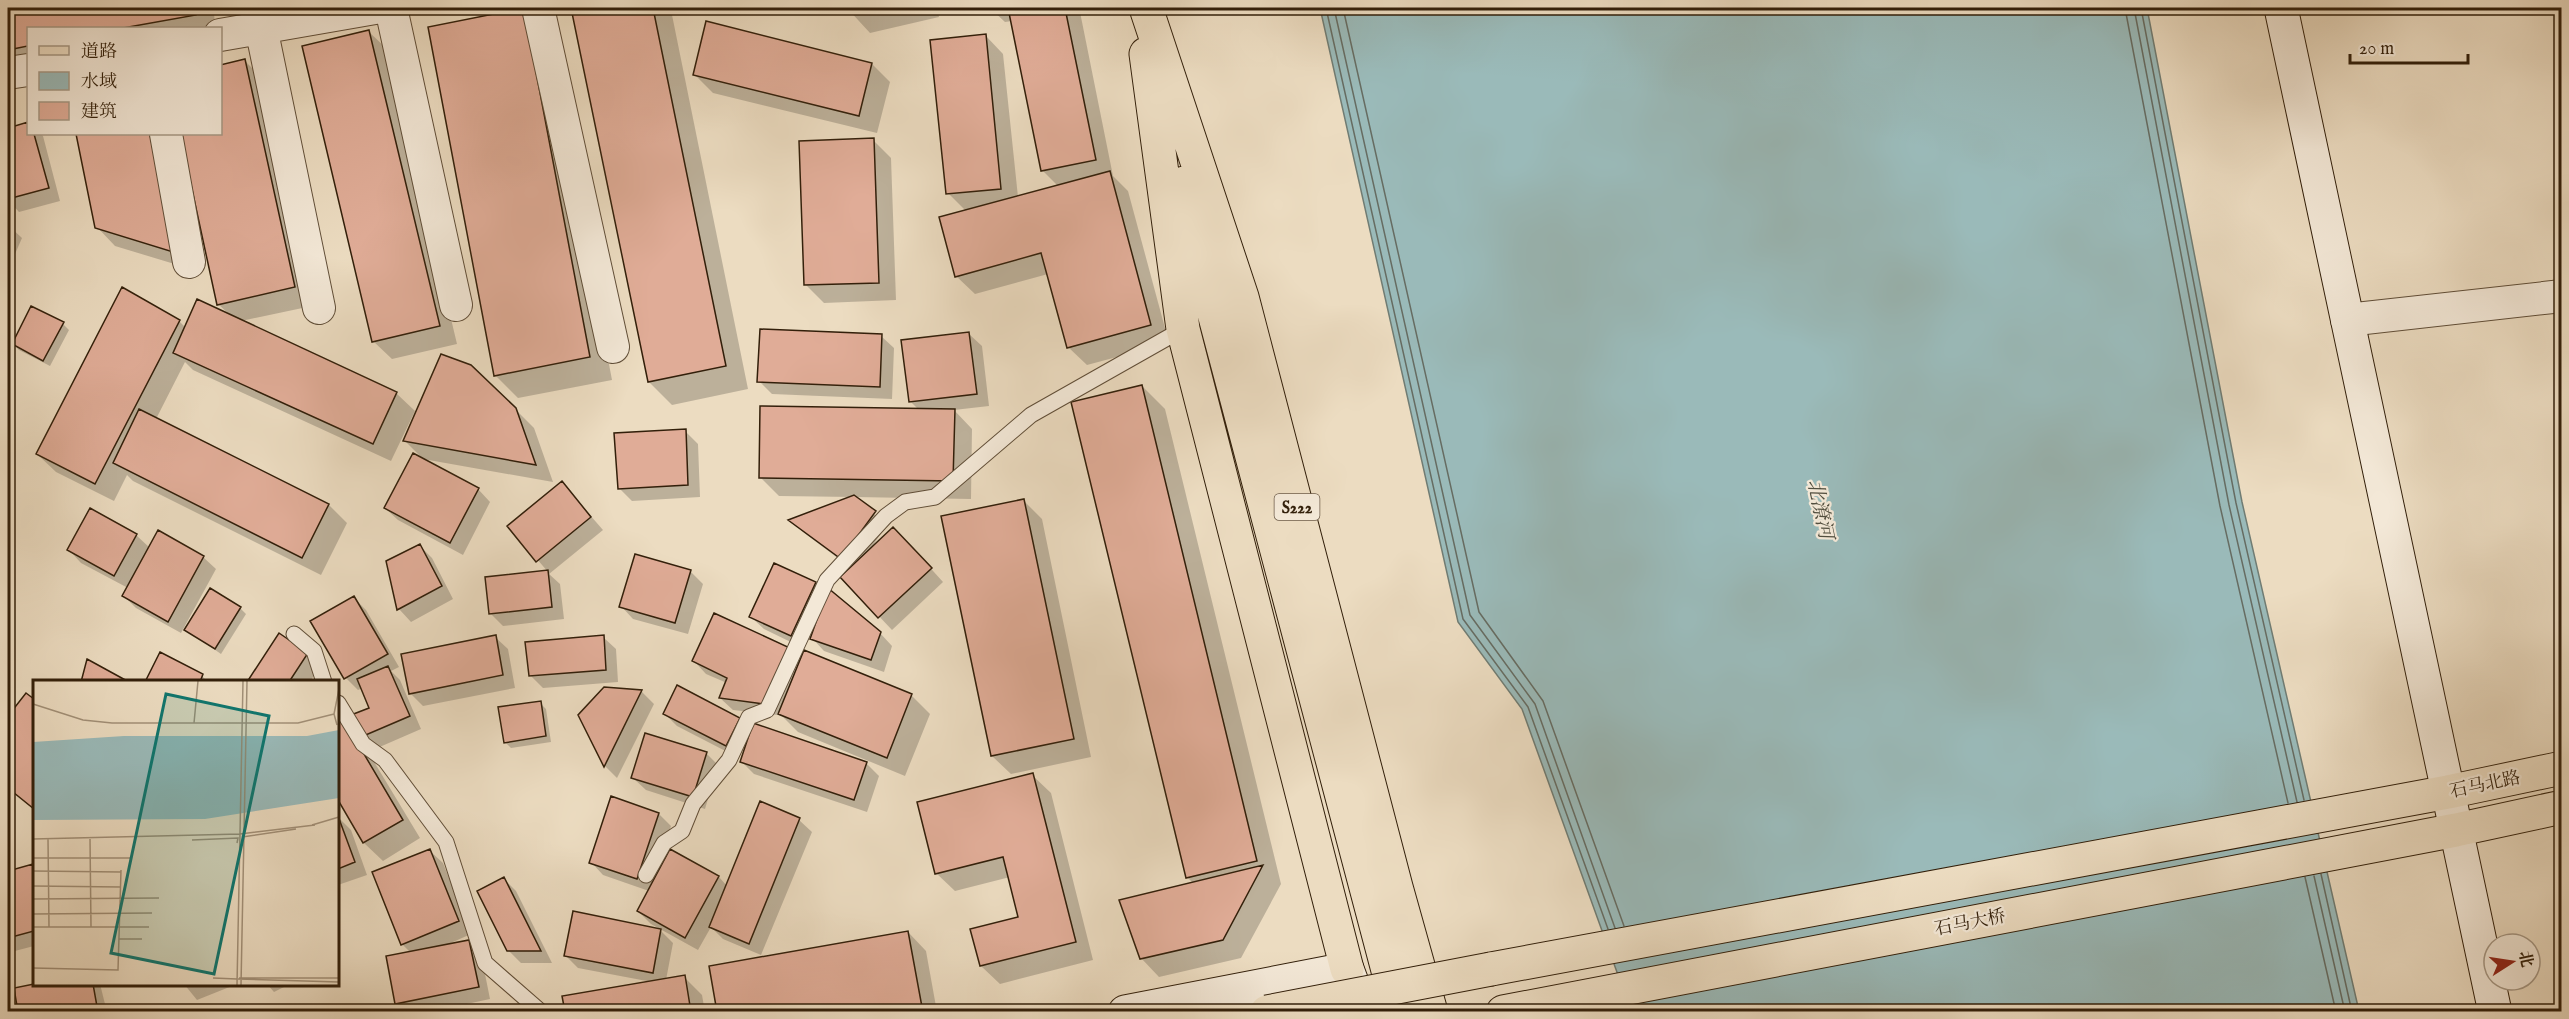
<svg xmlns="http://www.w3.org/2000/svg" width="2569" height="1019" viewBox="0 0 2569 1019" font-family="'IM FELL English','Noto Serif SC',serif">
  <rect width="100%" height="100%" fill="#ecdcc1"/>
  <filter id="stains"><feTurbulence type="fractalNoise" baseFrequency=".00333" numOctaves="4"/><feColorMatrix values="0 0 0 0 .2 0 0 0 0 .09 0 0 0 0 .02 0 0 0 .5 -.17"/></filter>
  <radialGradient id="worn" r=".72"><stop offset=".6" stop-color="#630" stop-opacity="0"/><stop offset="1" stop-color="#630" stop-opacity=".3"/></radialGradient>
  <path fill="#9abab9" stroke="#707c73" stroke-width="1.5" d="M1320,8H2147L2242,502L2359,1011H1631L1522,709L1458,622Z"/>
  <path fill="#0003" d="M8,8H213L216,28H28V73L8,76Z
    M573,8H669L671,10L748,389L672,405L649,382Z
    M847,8H937L939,17L870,33Z
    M990,8H1075L1080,12L1113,176L1128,191L1169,343L1087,365L1068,347L1048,274L975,294L956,276L966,211L948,193L985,35L1003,54L1018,197L1058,186L1042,170L1012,21L1005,22Z
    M523,10L546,33L612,380L518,398L495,375Z
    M368,31L387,49L457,344L392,359L373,341Z
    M245,61L263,79L312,306L241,321L396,393L415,411L391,461L193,370L185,362L156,419L329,505L347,523L321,575L133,481L127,475L114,501L56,472L37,454L179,321L186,328L231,316L218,304L181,134H220Z
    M872,64L890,82L877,133L713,93L694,74Z
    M28,124V134H41L43,136L60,201L19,212L8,200V129Z
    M78,134H163L191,269L115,246L97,227Z
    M873,140L891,158L896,300L824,303L806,285Z
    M8,225L22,238L8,270Z
    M63,324L69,330L50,366L19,350L13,344Z
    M969,334L982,346L989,406L954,410L972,429L971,499L854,497L887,525L871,548L906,541L943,582L892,630L842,577L851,568L803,532L791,520L853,497L779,496L760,477L919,410L910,401Z
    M881,336L894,348L892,399L772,394L759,381Z
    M1142,386L1165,409L1281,884L1241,958L1159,977L1141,958L1193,883L1187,877Z
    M515,409L534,428L553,482L423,459L405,441Z
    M685,431L698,444L700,497L632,501L619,488Z
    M562,483L603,530L549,574L560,584L564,619L503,626L490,613L548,572L509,526Z
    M478,489L490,502L463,555L398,520L385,508Z
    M1023,500L1042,519L1091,757L1011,774L992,756Z
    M136,535L150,548L203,557L216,569L181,633L136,608L124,596L128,588L81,563L69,550Z
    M419,545L432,558L453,599L411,622L399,609L388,562Z
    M690,571L703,584L688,634L633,619L621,606Z
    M815,584L827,595L880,633L892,646L884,672L824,651L812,638L816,625L814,624L803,648L764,629L751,617Z
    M353,597L366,610L399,667L391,671L400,680L421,729L375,749L362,736L371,709L363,688L358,690L346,678Z
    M240,608L246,614L221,654L185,629Z
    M495,637L508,649L515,688L423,706L410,693Z
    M603,637L616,649L618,682L543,688L530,675Z
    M789,649L801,661L911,695L930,714L905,776L798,732L778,712L777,715L733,710L720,698L727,683L706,674L694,661Z
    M307,654L319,667L310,682H248Z
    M202,676L208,682H147Z
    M604,689L642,692L654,704L617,778L605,766L580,715Z
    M26,695L34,701V810L8,789V719Z
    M338,702L420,838L383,861L364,843L338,797Z
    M540,703L546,709L551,742L511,748L505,742Z
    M665,714L740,719L752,731L866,763L879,776L867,812L754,774L741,761L746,749L744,748L739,758L677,726Z
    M706,753L718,765L705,809L646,790L633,778Z
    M1032,775L1051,793L1093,960L1000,984L981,966L972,930L1020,918L1010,877L955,891L936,873Z
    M760,803L799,820L812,832L761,955L723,939L711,927L698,950L651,924L638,911L649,891L603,875L591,862L659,814L671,826L654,879L670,851L719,877L727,886Z
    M338,817L351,830L367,875L338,885Z
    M430,851L443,863L471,934L444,946L469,941L481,954L490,999L429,1012H405L397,1003L411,953L402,944Z
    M33,866L34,946L11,952L8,948V872Z
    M504,879L516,891L552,963H521L508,950Z
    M660,930L673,943L666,980L684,977L702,995L705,1012H566L652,982L578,968L565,955Z
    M908,932L926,951L937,1012H719Z
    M38,984H100L107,1012H20Z
    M184,984H237L197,1000Z
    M267,984H290L274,992Z"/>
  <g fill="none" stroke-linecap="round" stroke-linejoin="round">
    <path stroke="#666c62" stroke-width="1.5" d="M1326,8L1463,619L1528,707L1608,929
      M1334,8L1470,615L1535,704L1615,928
      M1343,8L1479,612L1543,701L1624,926
      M2125,8L2220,506L2288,803
      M2134,8L2229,505L2297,802
      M2141,8L2236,503L2304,800
      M2321,874L2352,1012
      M2314,876L2345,1012
      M2305,877L2336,1012"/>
  </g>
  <path fill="#e0ac97" stroke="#321f0a" stroke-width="1.5" d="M8,8H195L196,15L123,28H28V46L8,50Z
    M524,8L590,357L494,376L428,27Z
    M571,8H653L726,366L648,382Z
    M1008,8H1065L1096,160L1041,171Z
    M706,21L872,63L859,116L693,75Z
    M369,30L440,326L372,342L302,46Z
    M986,34L1001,189L946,194L930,40Z
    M245,59L295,287L217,305L180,134H220V65Z
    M28,122V134H34L49,188L8,199V128Z
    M76,134H150L173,252L95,228Z
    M874,138L879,283L804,285L799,141Z
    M1110,171L1151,325L1067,348L1041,253L955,277L939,217Z
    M122,287L180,320L95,484L36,454Z
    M197,299L397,392L373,444L173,353Z
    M31,306L64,322L43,361L12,344Z
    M760,329L882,334L880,387L757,382Z
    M969,332L977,394L909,402L901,340Z
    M441,354L471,365L516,408L536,465L403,441Z
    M1142,385L1257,861L1186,878L1071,402Z
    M760,406L955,409L953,481L759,478Z
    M139,409L329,504L302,558L113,463Z
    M686,429L688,485L618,489L614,433Z
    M413,453L479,488L450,543L384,508Z
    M562,481L591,517L536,562L507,526Z
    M854,495L876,511L841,559L788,520Z
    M1024,499L1074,739L991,756L941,516Z
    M90,508L137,534L114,576L67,550Z
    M893,527L932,568L878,618L840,577Z
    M158,530L204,556L168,622L122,596Z
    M420,544L442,586L397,610L386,561Z
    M635,554L691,570L675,623L619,607Z
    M774,563L816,582L791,636L749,617Z
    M548,570L552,607L489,614L485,577Z
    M210,588L241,607L215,649L184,630Z
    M828,588L881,632L871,660L810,639Z
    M354,596L388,654L344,679L310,621Z
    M714,613L790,648L764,704L719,698L727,678L692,661Z
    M279,633L308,653L289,682H247Z
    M496,635L503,675L409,694L401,654Z
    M604,635L606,670L529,676L525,642Z
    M804,650L912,694L887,758L778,714Z
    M160,652L203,674L200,682H145Z
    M87,659L129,682H81Z
    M388,666L410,716L361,737L351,715L369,708L357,679Z
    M677,685L740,718L726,746L663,714Z
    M604,687L642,690L604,767L578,715Z
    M26,693L34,699V809L8,788V716Z
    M541,701L546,736L504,743L498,707Z
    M338,710L403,820L363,843L338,800Z
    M753,723L867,762L854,800L740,762Z
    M645,733L707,752L693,797L631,778Z
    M1033,773L1076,942L980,966L970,929L1018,917L1003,857L935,874L917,802Z
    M611,796L659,813L637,879L589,863Z
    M760,801L800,818L749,944L709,927Z
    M338,816L355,862L338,869Z
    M430,849L459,921L401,945L372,872Z
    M670,849L719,876L685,938L637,911Z
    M33,864L34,931L8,938V871Z
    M1263,865L1223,940L1140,959L1119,900Z
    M504,877L541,951H507L477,891Z
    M573,911L661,929L653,973L564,956Z
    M908,931L922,1007L898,1012H717L709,966Z
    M469,940L479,987L395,1004L386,956Z
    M685,975L691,1012H565L562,996Z
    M34,984H93L98,1012H18L14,988Z"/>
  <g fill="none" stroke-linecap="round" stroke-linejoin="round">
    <defs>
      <path id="lane" d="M294,634L314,651L324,682
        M338,703L363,744L385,760L446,842L485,963L541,1012
        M646,875L664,843L682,831L693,804L729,760L749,717L767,710L827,580L886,516L905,502L935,497L1031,415L1183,329"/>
      <path id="street" d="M257,8L319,308
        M391,8L456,305
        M538,8L613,347
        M220,35L375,8
        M8,73L28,70
        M166,134L189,262
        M2347,320L2562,296"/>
      <path id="secondary" d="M2281,8L2495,1012
        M1125,1012L1347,969L1363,1012"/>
      <path id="primary" d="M1146,8L1242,297L1396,887L1431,1012
        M1146,54L1183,329L1347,969
        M1184,183L1214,313L1399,1012
        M1491,969L2448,792L2562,768
        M1503,1012L2456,830L2562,807"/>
    </defs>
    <use href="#lane" stroke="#604e38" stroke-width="17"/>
    <use href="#street" stroke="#604e38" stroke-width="34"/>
    <use href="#secondary" stroke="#321f0a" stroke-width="35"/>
    <use href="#primary" stroke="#321f0a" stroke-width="35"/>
    <use href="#lane" stroke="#f3e8d7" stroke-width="15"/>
    <use href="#street" stroke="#f3e8d7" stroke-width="32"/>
    <use href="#secondary" stroke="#f3e8d7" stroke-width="33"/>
    <use href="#primary" stroke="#ecdcc1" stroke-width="33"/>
    <defs>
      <path id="primary-bridge" d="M1267,1012L1491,969"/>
    </defs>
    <use href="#primary-bridge" stroke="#321f0a" stroke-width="35" stroke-linecap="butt"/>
    <use href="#primary-bridge" stroke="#ecdcc1" stroke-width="33"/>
  </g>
  <g text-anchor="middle" stroke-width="4.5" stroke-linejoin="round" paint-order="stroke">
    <rect fill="#f3e8d7" stroke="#6c5b48" stroke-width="1.5" x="1274.5" y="494" width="45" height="26" rx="4.5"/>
    <g font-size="16" font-weight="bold" fill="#321f0a">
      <text x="1297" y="513">S222</text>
    </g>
    <g font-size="18" fill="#321f0a" stroke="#f3e8d7">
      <text transform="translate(2485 784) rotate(-12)" y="6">石马北路</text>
      <text transform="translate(1970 922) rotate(-11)" y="6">石马大桥</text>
    </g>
    <g font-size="20" font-style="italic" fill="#514e3f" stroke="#f3e8d7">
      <text transform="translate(1821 509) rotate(78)" y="7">北潦河</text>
    </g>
  </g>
  <g transform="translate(33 680)">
    <rect width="306" height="306" fill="#ecdcc1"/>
    <path d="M306,50V118L172,139L0,140V62L91,56H274Z" fill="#9abab9"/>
    <path fill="none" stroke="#a29078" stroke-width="1.5" d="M0,24L50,40L79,43H265L301,34M161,43L165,1M304,45L301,34L306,9M279,145L306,137M209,157L263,149M0,159L207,154L282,145M15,159L16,247M57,159L58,247M159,160L205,158L204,163M0,178H97M0,191L88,192M0,206L88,207M0,219L126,218M0,234L119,233M0,247H116M86,259H109M0,288L85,290L88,190M180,298L204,299M206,298H306M205,299L306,302M204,305L210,1M208,305L214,1"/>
    <path fill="#0f766e" fill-opacity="0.15" stroke="#0f766e" stroke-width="3" d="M133,14L236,36L181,294L78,273Z"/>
    <rect width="306" height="306" fill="none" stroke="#321f0a" stroke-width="3"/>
  </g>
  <rect width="2569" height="1019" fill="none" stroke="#ecdcc1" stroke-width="30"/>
  <rect x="9" y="9" width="2551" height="1001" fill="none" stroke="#321f0a" stroke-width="3"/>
  <rect x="15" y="15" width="2539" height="989" fill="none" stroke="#321f0a" stroke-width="1.5"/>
  <rect x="27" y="27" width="195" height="108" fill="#f3e8d7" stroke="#a69885" stroke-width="1.5"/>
  <rect x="39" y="46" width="30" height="9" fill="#ecdcc1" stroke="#a69885" stroke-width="1.5"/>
  <text x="81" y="57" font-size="18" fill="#321f0a">道路</text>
  <rect x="39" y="72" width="30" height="18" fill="#9abab9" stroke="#a69885" stroke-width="1.5"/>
  <text x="81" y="87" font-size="18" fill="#321f0a">水域</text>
  <rect x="39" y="102" width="30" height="18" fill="#e0ac97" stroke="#a69885" stroke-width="1.5"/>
  <text x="81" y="117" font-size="18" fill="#321f0a">建筑</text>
  <g transform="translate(2512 962) rotate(78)"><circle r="28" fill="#f3e8d7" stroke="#a69885" stroke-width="1.5"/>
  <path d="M0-4.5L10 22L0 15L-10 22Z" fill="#8f2418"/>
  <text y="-9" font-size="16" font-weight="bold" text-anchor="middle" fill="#321f0a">北</text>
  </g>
  <path d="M2350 54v9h118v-9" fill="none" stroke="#321f0a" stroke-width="3"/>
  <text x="2359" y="54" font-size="18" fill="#321f0a" stroke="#f3e8d7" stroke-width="4.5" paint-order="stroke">20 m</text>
  <rect width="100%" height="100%" filter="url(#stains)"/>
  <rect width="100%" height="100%" fill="url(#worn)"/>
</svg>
